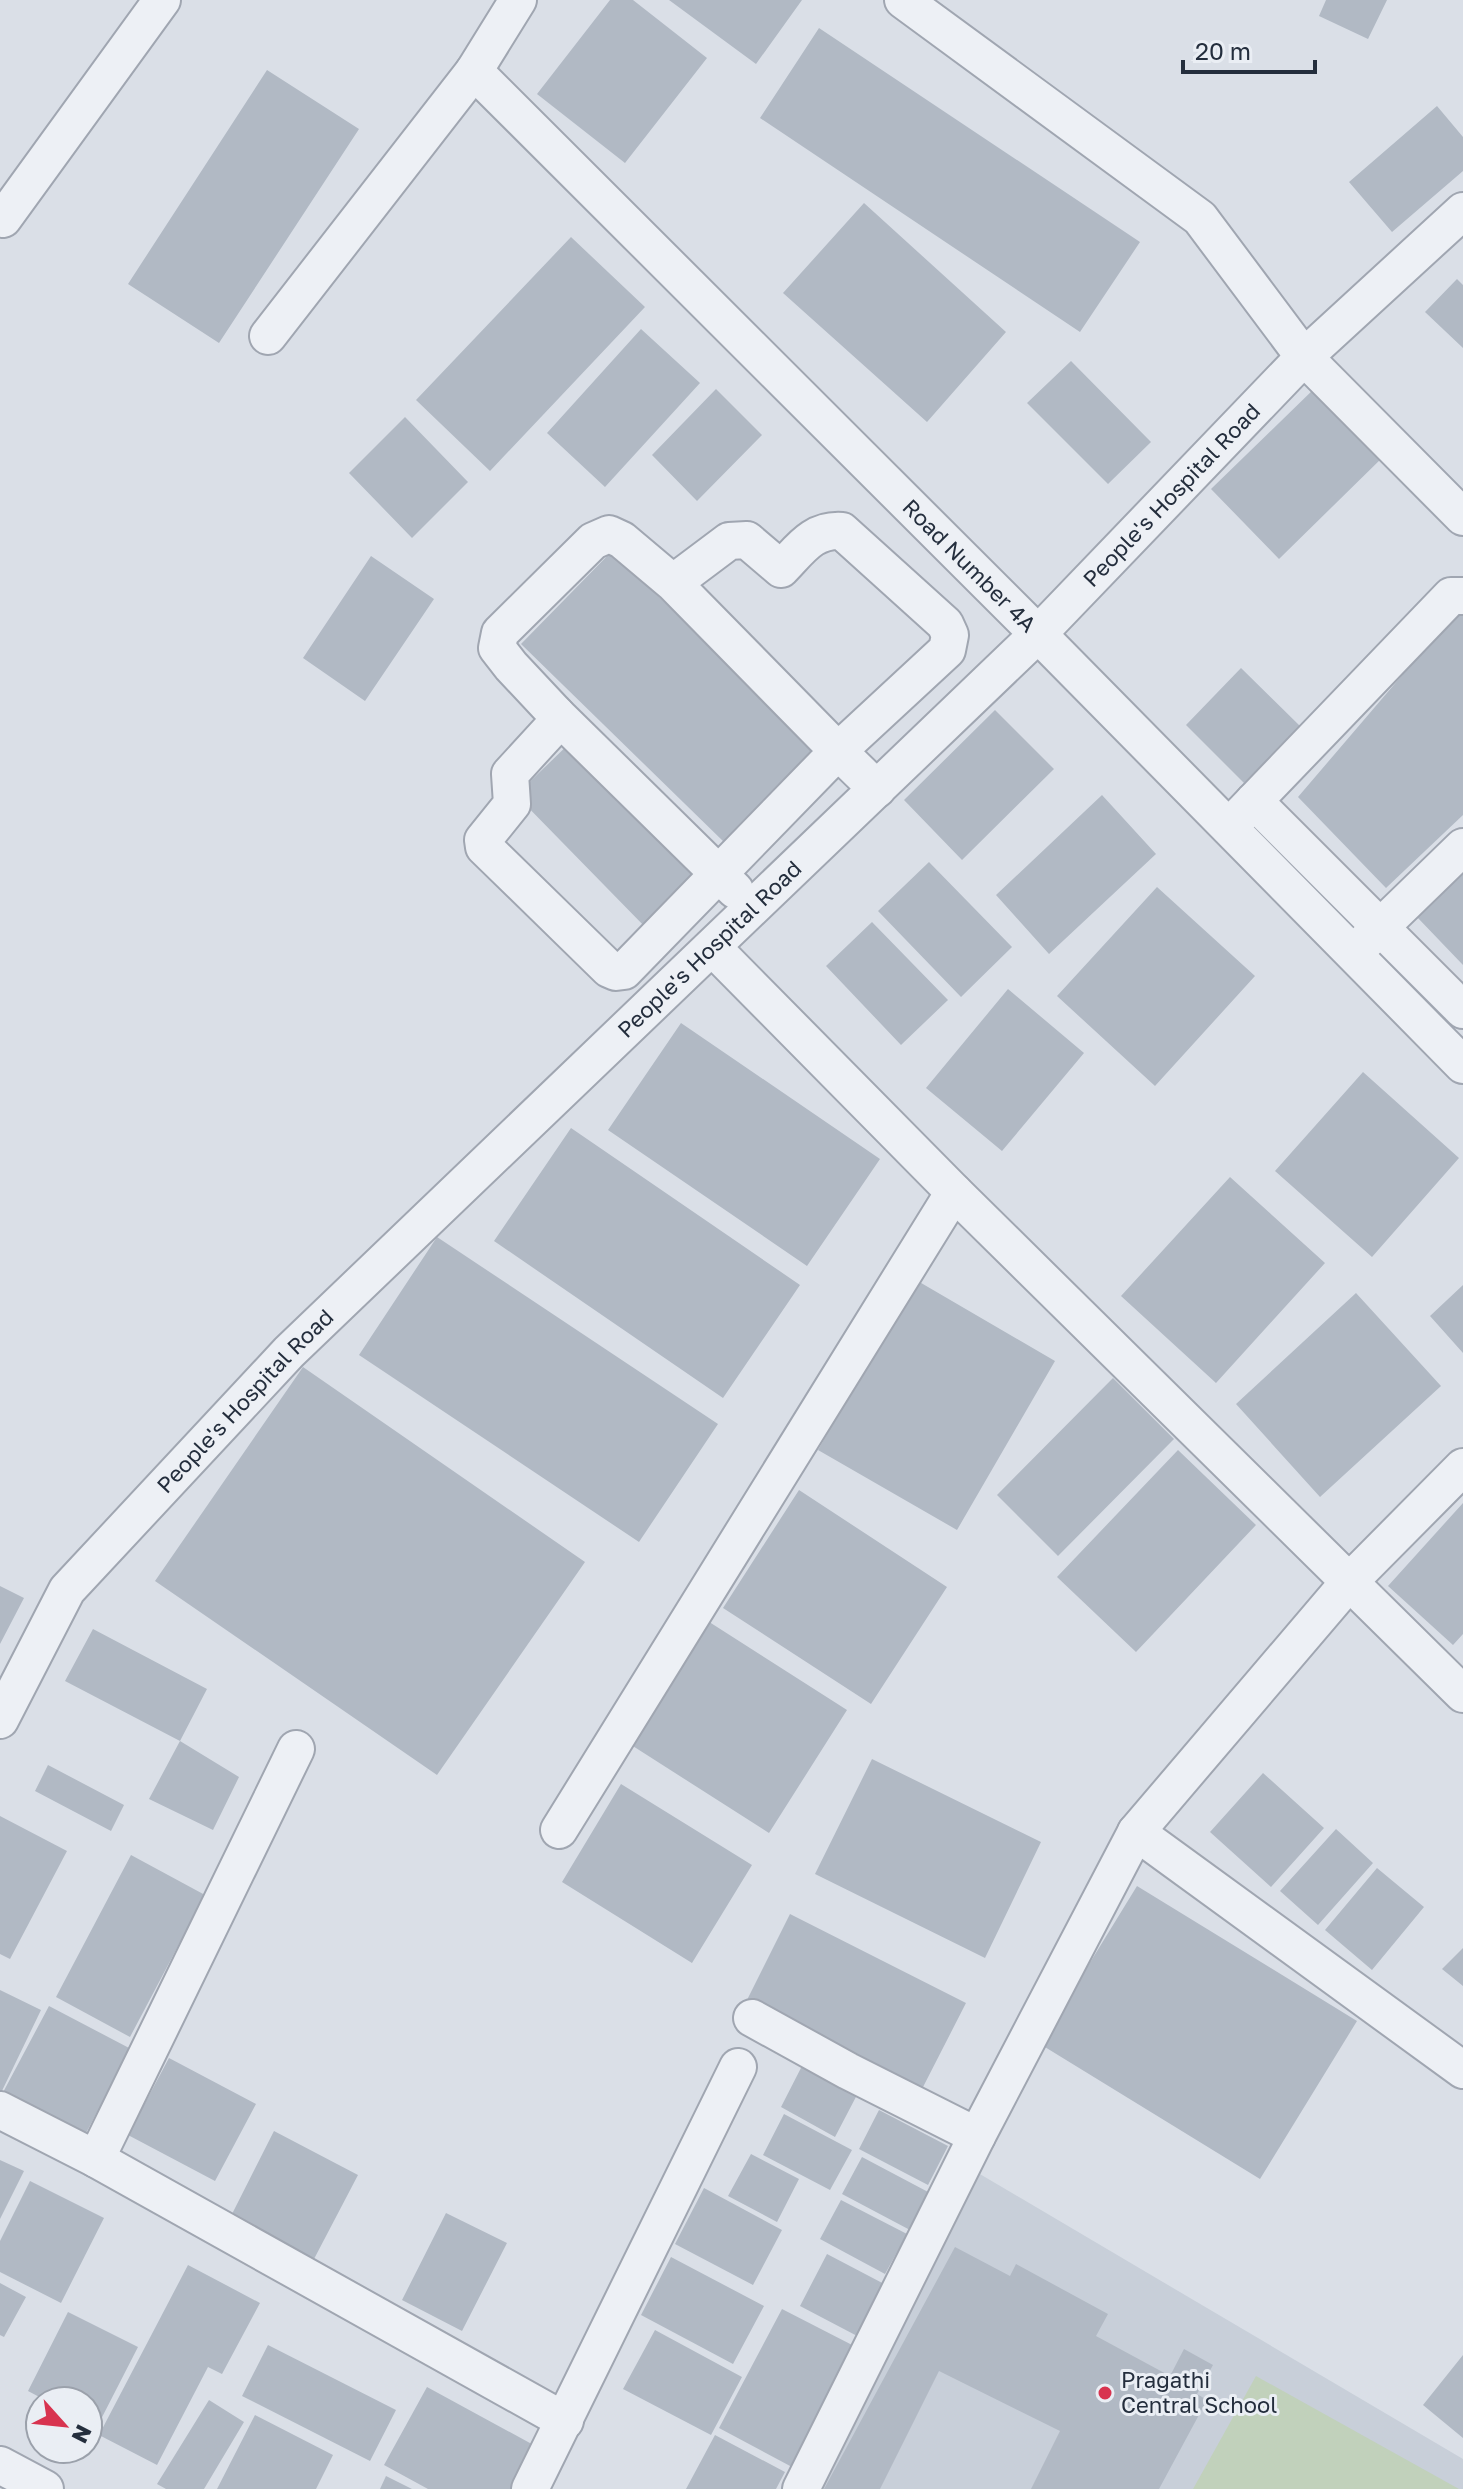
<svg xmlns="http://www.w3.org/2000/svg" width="1463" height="2489" viewBox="0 0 1463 2489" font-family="'Golos Text',sans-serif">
  <rect width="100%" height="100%" fill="#dadfe7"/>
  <path fill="#c8cfd9" d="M973,2170L1463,2459V2489H811Z"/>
  <path fill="#c1d1bb" d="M1256,2376L1459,2489H1193Z"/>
  <path fill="#b1b9c4" d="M610,0H633L707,58L625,163L537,94Z
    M669,0H802L756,64Z
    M1326,0H1387L1368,39L1319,16Z
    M819,28L1140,242L1080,332L760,118Z
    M267,70L359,129L219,343L128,284Z
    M1437,106L1463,137V171L1392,232L1349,182Z
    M864,203L1006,332L927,422L783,293Z
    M571,237L645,307L490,471L416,400Z
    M1457,279L1463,285V348L1425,312Z
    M641,329L700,383L605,487L547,433Z
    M1071,361L1151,442L1108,484L1027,403Z
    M1318,385L1385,455L1279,559L1211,489Z
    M716,389L762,435L697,501L652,455Z
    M405,417L468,482L412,538L349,473Z
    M612,551L815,750L725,843L521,644Z
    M371,556L434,599L365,701L303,658Z
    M1463,604V815L1386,888L1298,797Z
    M1241,668L1301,727L1244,783L1186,725Z
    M995,710L1054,769L962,860L904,800Z
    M575,738L703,874L649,931L516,795Z
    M1102,795L1156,854L1049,954L996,895Z
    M929,862L1012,947L961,997L878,911Z
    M1463,872V965L1417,917Z
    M1157,887L1255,976L1155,1086L1057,996Z
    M872,922L948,1000L901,1045L826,966Z
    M1008,989L1084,1053L1002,1151L926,1088Z
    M681,1023L880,1159L807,1266L608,1130Z
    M1363,1072L1459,1158L1372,1257L1275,1171Z
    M571,1128L800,1285L723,1398L494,1241Z
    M1230,1177L1325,1263L1216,1383L1121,1296Z
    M437,1237L718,1424L639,1542L359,1355Z
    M916,1280L1055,1361L957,1530L818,1450Z
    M1463,1285V1353L1430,1316Z
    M1356,1293L1441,1386L1320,1497L1236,1404Z
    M303,1367L585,1562L437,1775L155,1581Z
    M1113,1378L1174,1439L1058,1556L997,1495Z
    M1178,1450L1256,1525L1136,1652L1057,1577Z
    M799,1490L947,1587L871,1704L723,1608Z
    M1463,1503V1634L1453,1645L1388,1586Z
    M0,1586L24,1598L0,1644Z
    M703,1618L847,1710L769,1833L625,1741Z
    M93,1629L207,1689L180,1741L239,1777L213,1830L149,1799L180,1741L65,1681Z
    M872,1759L1041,1842L985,1958L815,1874Z
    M48,1765L124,1805L111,1831L35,1791Z
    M1263,1773L1324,1828L1271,1887L1210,1832Z
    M621,1784L752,1865L692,1963L562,1882Z
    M0,1816L67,1851L10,1959L0,1954Z
    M1336,1829L1373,1863L1318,1925L1280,1891Z
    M131,1855L205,1895L130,2037L56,1997Z
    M1377,1868L1424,1907L1372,1970L1325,1930Z
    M1137,1886L1357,2021L1260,2179L1040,2044Z
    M790,1914L966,2003L922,2089L747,2000Z
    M1463,1948V1986L1442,1969Z
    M0,1990L41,2010L0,2095Z
    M49,2006L131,2049L80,2144L0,2098Z
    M169,2058L256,2104L215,2181L128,2135Z
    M803,2064L858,2093L835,2137L781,2107Z
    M879,2110L948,2146L928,2185L859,2149Z
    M784,2114L852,2150L830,2190L763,2155Z
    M274,2131L358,2175L314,2259L231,2216Z
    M751,2154L799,2179L777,2222L728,2196Z
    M862,2157L930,2193L910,2230L842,2194Z
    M0,2160L24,2171L0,2219Z
    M30,2181L104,2218L61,2303L0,2272V2241Z
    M704,2188L782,2230L753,2285L675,2244Z
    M841,2200L907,2234L885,2274L820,2239Z
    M446,2213L507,2243L462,2331L402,2300Z
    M955,2247L1010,2276L1016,2264L1108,2314L1096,2336L1170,2376L1184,2349L1213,2365L1197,2394L1207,2400L1159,2489H1031L1060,2431L939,2371L880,2489H824Z
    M827,2254L888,2286L861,2338L800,2306Z
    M671,2257L764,2306L733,2364L641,2315Z
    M188,2265L260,2303L222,2374L208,2367L157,2465L99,2435Z
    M0,2283L26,2297L4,2337L0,2335Z
    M782,2309L856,2347L792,2467L719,2428Z
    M68,2312L138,2347L97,2427L88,2422V2401H47L28,2391Z
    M655,2330L742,2377L711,2435L623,2389Z
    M268,2345L396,2410L370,2461L242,2396Z
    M1463,2355V2438L1423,2405Z
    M427,2387L539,2448L517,2489H428L384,2465Z
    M209,2400L244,2422L204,2489H166L157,2484Z
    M255,2415L333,2455L316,2489H217Z
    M715,2435L785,2472L776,2489H686Z
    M386,2476L412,2489H380Z"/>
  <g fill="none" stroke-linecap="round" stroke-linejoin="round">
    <defs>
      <g id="street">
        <path d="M903,0L1200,218L1304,357L1463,517"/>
        <path id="s1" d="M474,71L1038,634L1463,1065"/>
        <path d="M3,219L162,0"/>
        <path d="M268,336L474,71L518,0"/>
        <path d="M673,583L838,751L624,971L616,972L609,969L484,847L483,840L512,804L510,774L554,726L556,714L511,666L497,648L500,633L593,541L609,534L622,540L673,583L729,541L747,540L781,569C800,550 812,529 842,531L945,624L950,635L947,650L838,751L877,789"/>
        <path d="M556,714L735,890"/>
        <path d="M1254,801L1463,1010"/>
        <path d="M1229,827L1451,596H1463"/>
        <path d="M1364,943L1463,847"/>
        <path d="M712,947L954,1192L1463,1694"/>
        <path id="s2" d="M0,1720L67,1590L289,1352L1038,634L1304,357L1463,211"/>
        <path d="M559,1830L954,1192"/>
        <path d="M1136,1832L1463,2070"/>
        <path d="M752,2018L848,2071L977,2136"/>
        <path d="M0,2110L96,2159L565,2421"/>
        <path d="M96,2159L296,1749"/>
        <path d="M0,2465L45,2489"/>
        <path d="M530,2489L738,2067"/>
        <path d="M801,2489L977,2136L1136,1832L1349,1582L1463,1467"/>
      </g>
    </defs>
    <use href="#street" stroke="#a0a6b1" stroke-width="40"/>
    <use href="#street" stroke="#edf0f5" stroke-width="36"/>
  </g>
  <circle fill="#d8334f" stroke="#eaeef4" stroke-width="3" cx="1105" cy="2393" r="8"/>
  <g text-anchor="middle" stroke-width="6" stroke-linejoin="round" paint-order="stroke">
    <g font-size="22" fill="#242e3d" stroke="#eaeef4">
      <text dy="8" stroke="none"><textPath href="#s2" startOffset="1702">People's Hospital Road</textPath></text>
      <text dy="8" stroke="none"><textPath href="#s1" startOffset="700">Road Number 4A</textPath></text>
      <text dy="8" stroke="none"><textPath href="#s2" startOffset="1054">People's Hospital Road</textPath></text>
      <text dy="8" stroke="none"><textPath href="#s2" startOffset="406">People's Hospital Road</textPath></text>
    </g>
    <g font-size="22" fill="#242e3d" stroke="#eaeef4" text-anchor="start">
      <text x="1121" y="2388">Pragathi<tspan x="1121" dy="25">Central School</tspan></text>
    </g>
  </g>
  <g transform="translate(64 2425) rotate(117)"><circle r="38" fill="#eaeef4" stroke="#9ba1ab" stroke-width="2"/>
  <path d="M0-6L14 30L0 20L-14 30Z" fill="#d8334f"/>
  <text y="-12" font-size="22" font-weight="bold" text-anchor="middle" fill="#242e3d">N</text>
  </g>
  <path d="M1183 60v12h132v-12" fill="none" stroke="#242e3d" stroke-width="4"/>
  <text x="1195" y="60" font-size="24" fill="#242e3d" stroke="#eaeef4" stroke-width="6" paint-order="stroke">20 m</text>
</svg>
